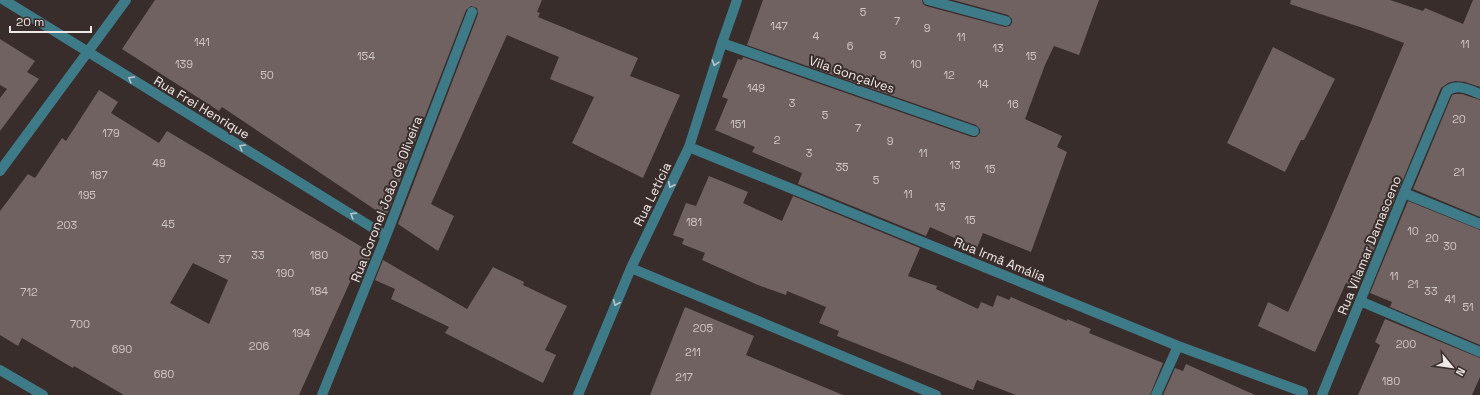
<svg xmlns="http://www.w3.org/2000/svg" width="1480" height="395" viewBox="0 0 1480 395" font-family="'Space Grotesk',sans-serif">
  <rect width="100%" height="100%" fill="#392d2b"/>
  <path fill="#706260" fill-rule="evenodd" d="M155,0H542L537,12L540,13L538,17L638,58L630,76L680,95L643,178L572,143L594,97L550,79L559,57L507,35L431,204L454,216L438,251L398,224L478,14L477,8L471,6L466,10L386,217L222,107L219,111L122,49Z
    M763,0H922L923,4L926,6L1005,27L1010,26L1012,23V19L1008,15L953,0H1099L1079,55L1054,46L1045,65L1025,119L1062,136L1057,147L1067,152L1031,252L983,233L977,248L930,227L926,236L798,184L802,173L752,152L755,147L715,130L728,99L722,97L738,59L742,60L743,57L972,137H976L980,133V129L976,125L747,45Z
    M1291,0H1390L1423,11L1425,8L1463,24L1473,0H1480V87L1465,82L1455,81L1448,83L1441,88L1358,288L1346,283L1315,352L1258,326L1268,302L1288,312L1325,231L1404,43L1372,31L1290,4Z
    M0,39L35,61L27,72L39,79L0,131V98L7,89L0,85Z
    M1273,47L1335,79L1304,140H1301L1285,172L1227,143Z
    M99,90L118,102L111,113L159,143L167,131L372,253L363,275L355,271L299,395H124L74,366L73,368L22,338L18,346L0,335V211L28,174L35,178L62,138L66,141ZM193,263L228,280L209,324L170,303Z
    M1456,94H1462L1480,100V217L1413,189L1452,95Z
    M709,176L748,192L743,203L782,221L793,196L920,248L908,276L937,286L936,289L978,309L981,302L993,307L997,295L1009,300L1011,297L1067,321V319L1091,329L1089,333L1163,363L1150,395H1016L977,380L973,390L837,336L839,331L819,323L826,307L787,291L786,295L758,285L702,260L705,253L682,244L684,239L673,235L686,203L696,206Z
    M1408,201L1480,230V345L1390,307L1392,302L1370,293Z
    M383,260L467,309L493,267L524,282L523,285L567,306L545,350L556,355L543,383L445,333L449,327L391,299L395,289L375,280Z
    M685,307L754,336L746,355L843,395H650Z
    M1385,319L1480,358V377L1472,395H1358L1380,345L1375,342Z
    M1186,364L1255,395H1163L1175,368L1183,371Z"/>
  <g fill="none" stroke-linecap="round" stroke-linejoin="round">
    <path stroke="#3e7b88" stroke-width="10" d="M4,0L386,236
      M928,0L1006,21
      M722,43L974,131
      M689,147L1178,346L1303,392
      M0,171L126,0
      M1404,193L1480,224
      M631,268L936,395
      M1360,301L1480,352
      M0,370L43,395
      M322,395L386,236L472,12
      M578,395L631,268L689,147L722,43L737,0
      M1156,395L1178,346
      M1322,395L1404,193L1447,91C1457,83 1470,90 1480,94"/>
  </g>
  <defs><path id="oneway-chevron" d="M-2-3.5L2.5 0L-2 3.5" fill="none" stroke-width="1.6" stroke-linecap="round" stroke-linejoin="round"/></defs>
  <g stroke="#bbc7ca">
    <use href="#oneway-chevron" transform="translate(715 63) rotate(107)"/>
    <use href="#oneway-chevron" transform="translate(131 79) rotate(-149)"/>
    <use href="#oneway-chevron" transform="translate(242 147) rotate(-149)"/>
    <use href="#oneway-chevron" transform="translate(671 185) rotate(116)"/>
    <use href="#oneway-chevron" transform="translate(353 215) rotate(-149)"/>
    <use href="#oneway-chevron" transform="translate(616 303) rotate(113)"/>
  </g>
  <g text-anchor="middle" stroke-width="4" stroke-linejoin="round" paint-order="stroke">
    <g font-size="11" fill="#d0c6c4">
      <text x="863" y="16">5</text>
      <text x="897" y="25">7</text>
      <text x="779" y="30">147</text>
      <text x="927" y="32">9</text>
      <text x="816" y="40">4</text>
      <text x="961" y="41">11</text>
      <text x="202" y="46">141</text>
      <text x="1465" y="48">11</text>
      <text x="850" y="50">6</text>
      <text x="998" y="52">13</text>
      <text x="883" y="59">8</text>
      <text x="366" y="60">154</text>
      <text x="1031" y="60">15</text>
      <text x="184" y="68">139</text>
      <text x="916" y="68">10</text>
      <text x="267" y="79">50</text>
      <text x="949" y="79">12</text>
      <text x="983" y="88">14</text>
      <text x="756" y="92">149</text>
      <text x="792" y="107">3</text>
      <text x="1013" y="108">16</text>
      <text x="825" y="119">5</text>
      <text x="1459" y="123">20</text>
      <text x="738" y="128">151</text>
      <text x="858" y="132">7</text>
      <text x="111" y="137">179</text>
      <text x="777" y="144">2</text>
      <text x="890" y="145">9</text>
      <text x="809" y="157">3</text>
      <text x="923" y="157">11</text>
      <text x="159" y="167">49</text>
      <text x="955" y="169">13</text>
      <text x="842" y="171">35</text>
      <text x="990" y="173">15</text>
      <text x="1459" y="176">21</text>
      <text x="99" y="179">187</text>
      <text x="876" y="184">5</text>
      <text x="908" y="198">11</text>
      <text x="87" y="199">195</text>
      <text x="940" y="211">13</text>
      <text x="970" y="224">15</text>
      <text x="694" y="226">181</text>
      <text x="168" y="228">45</text>
      <text x="67" y="229">203</text>
      <text x="1413" y="235">10</text>
      <text x="1432" y="242">20</text>
      <text x="1450" y="250">30</text>
      <text x="258" y="259">33</text>
      <text x="319" y="259">180</text>
      <text x="225" y="263">37</text>
      <text x="285" y="277">190</text>
      <text x="1394" y="280">11</text>
      <text x="1413" y="288">21</text>
      <text x="319" y="295">184</text>
      <text x="1431" y="295">33</text>
      <text x="29" y="296">712</text>
      <text x="1450" y="303">41</text>
      <text x="1468" y="311">51</text>
      <text x="80" y="328">700</text>
      <text x="703" y="332">205</text>
      <text x="301" y="337">194</text>
      <text x="1406" y="348">200</text>
      <text x="259" y="350">206</text>
      <text x="122" y="353">690</text>
      <text x="693" y="356">211</text>
      <text x="164" y="378">680</text>
      <text x="684" y="381">217</text>
      <text x="1391" y="385">180</text>
    </g>
    <g font-size="13" fill="#f0e8e6" stroke="#392d2b">
      <text transform="translate(852 74) rotate(19)" y="5">Vila Gonçalves</text>
      <text transform="translate(202 107) rotate(31)" y="5">Rua Frei Henrique</text>
      <text transform="translate(652 194) rotate(-64)" y="5">Rua Letícia</text>
      <text transform="translate(386 199) rotate(-69)" y="5">Rua Coronel João de Oliveira</text>
      <text transform="translate(1369 245) rotate(-68)" y="5">Rua Vilamar Damasceno</text>
      <text transform="translate(1000 259) rotate(22)" y="5">Rua Irmã Amália</text>
    </g>
  </g>
  <g transform="translate(1452 367) rotate(119)" stroke="#392d2b" stroke-width="3" paint-order="stroke">
  <path d="M0-3L7 15L0 10L-7 15Z" fill="#f0e8e6"/>
  <text y="-6" font-size="11" font-weight="bold" text-anchor="middle" fill="#f0e8e6">N</text>
  </g>
  <path d="M10 26v6h81v-6" fill="none" stroke="#f0e8e6" stroke-width="2"/>
  <text x="16" y="26" font-size="12" fill="#f0e8e6" stroke="#392d2b" stroke-width="3" paint-order="stroke">20 m</text>
</svg>
